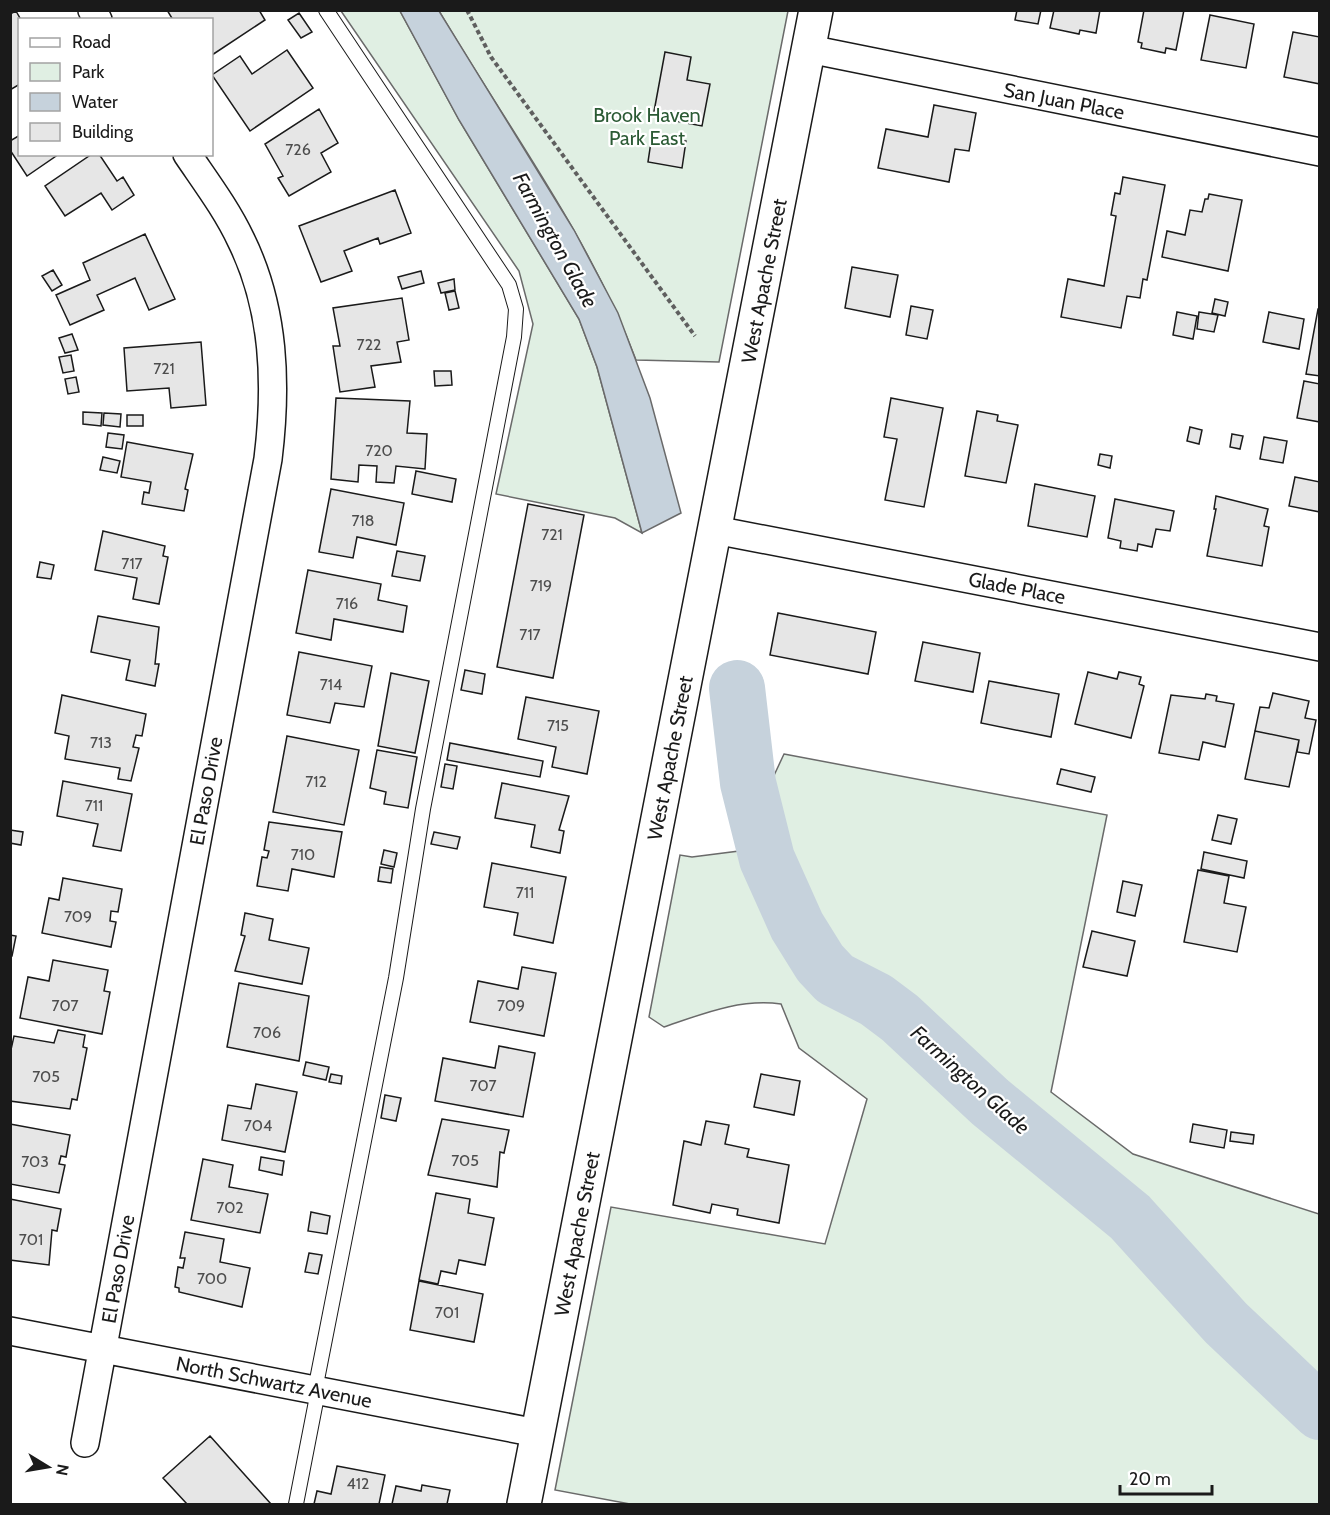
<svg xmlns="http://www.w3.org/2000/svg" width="1330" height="1515" viewBox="0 0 1330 1515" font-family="Cabin,sans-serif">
  <rect width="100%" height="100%" fill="#fff"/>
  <path fill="#e0efe3" stroke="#6a6a6a" stroke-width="1.5" d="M341,11H400L459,120L579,319L597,367L642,533L615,518L496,494L533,324L519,271Z
    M439,11H788L719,362L636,360C589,235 506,125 439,11Z
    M784,754L1107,815L1051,1092L1133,1154L1319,1214V1408L1228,1319L1134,1212L1013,1110L927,1020L833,954L787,845L770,784Z
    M749,830L757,849L762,881L776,919L813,983L886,1016L952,1079L1127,1222L1222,1324L1319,1421V1504H630L555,1490L611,1207L825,1244L867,1099L799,1048L781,1004C741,998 702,1014 664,1027L649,1017L680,855L692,857L739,851Z"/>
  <path fill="#c6d2dc" stroke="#6a6a6a" stroke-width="1.5" d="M400,11H439L574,230L618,313L650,398L681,513L642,533L597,367L579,319L459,120Z"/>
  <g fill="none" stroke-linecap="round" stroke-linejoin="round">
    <path stroke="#c6d2dc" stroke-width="56" d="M737,688L748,783L767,859L797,926L820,963L835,979L876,1000L900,1018L990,1102L1130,1217L1226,1323L1320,1412"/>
  </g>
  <path fill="#e6e6e6" stroke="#1a1a1a" stroke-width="1.5" d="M167,10H259L265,20L212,55V20H173Z
    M1017,10H1041L1038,24L1015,20Z
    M1054,10H1100L1096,33L1080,30L1079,34L1050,28Z
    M1144,10H1184L1176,50L1166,48L1165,53L1141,48L1142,43L1138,42Z
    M16,11L21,20L20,84L10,90V14Z
    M299,13L312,32L301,38L288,20Z
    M1210,15L1254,24L1246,68L1201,60Z
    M1293,32L1320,37V84L1284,77Z
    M287,50L313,88L250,131L212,75L240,56L252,74Z
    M665,52L691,57L687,80L710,84L702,126L653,117Z
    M934,105L976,113L969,151L955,149L949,182L878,168L886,129L928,137Z
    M319,109L338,143L321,153L331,172L289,196L278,178L283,176L265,144Z
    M20,135V154H59L27,176L10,150V141Z
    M652,135L686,141L682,168L648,162Z
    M92,154H99L117,181L123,177L134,195L112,210L101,193L65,216L45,186Z
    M1123,177L1165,185L1147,280L1143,279L1140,298L1127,296L1121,328L1061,317L1068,279L1104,286L1116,216L1111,215L1115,193L1120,194Z
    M395,190L411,233L380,244L378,238L344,251L352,271L321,282L299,226Z
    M1209,194L1242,200L1228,271L1162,257L1167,231L1185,235L1190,210L1202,212L1205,199H1208Z
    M145,234L175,299L149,310L135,278L97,295L104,310L70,325L56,295L90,280L83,263Z
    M852,267L898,275L890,317L845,308Z
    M53,270L62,285L52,291L42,276Z
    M421,271L424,283L402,289L398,277Z
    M454,279L455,290L441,293L438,283Z
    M455,291L459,308L449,310L445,293Z
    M402,298L409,340L397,342L401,362L371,366L375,387L340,392L333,346H340L333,308Z
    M1215,299L1228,302L1225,316L1212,313Z
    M911,306L933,310L927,339L906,335Z
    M1318,309H1320V376L1306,374Z
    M1177,312L1197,316L1193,339L1173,335Z
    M1199,312L1218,315L1214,332L1197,329Z
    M1269,312L1304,319L1299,349L1263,342Z
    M72,334L78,350L65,353L59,338Z
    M201,342L206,405L171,408L169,388L127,391L124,348Z
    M71,355L74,371L63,373L59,357Z
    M434,371H451L452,385L435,386Z
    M76,377L79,392L68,394L65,379Z
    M1304,381L1320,384V422L1297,418Z
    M336,398L410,401L407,433L427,434L425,469L396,466L394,483L376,482L377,466L359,465L358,482L331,479Z
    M891,398L943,408L924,507L885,500L897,439L884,437Z
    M977,411L998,415L997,421L1018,425L1006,483L965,476Z
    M83,412L102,413L101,426L83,424Z
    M104,413L121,414L120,427L103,425Z
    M127,415H143V426H127Z
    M1190,427L1202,430L1199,444L1187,441Z
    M108,433L124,435L122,449L106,447Z
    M1232,434L1243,436L1240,449L1230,447Z
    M1264,437L1287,441L1283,463L1260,459Z
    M127,442L193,454L185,489L188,490L184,511L142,504L144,492L149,493L151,482L121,477Z
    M1100,454L1112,456L1110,468L1098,465Z
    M103,457L120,461L117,473L100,470Z
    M416,471L456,479L452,502L412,494Z
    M1295,477L1320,482V512L1289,506Z
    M1035,484L1095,496L1087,537L1028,526Z
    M331,489L404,503L396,545L357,537L353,558L319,552Z
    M1216,496L1268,509L1264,526L1269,527L1262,566L1207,556L1216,509H1214Z
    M1115,499L1174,511L1170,531L1156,529L1152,547L1138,544L1137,551L1120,548L1121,541L1108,538Z
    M528,504L584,515L553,678L497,667Z
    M103,531L165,546L163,556L168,557L159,604L133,599L137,578L95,570Z
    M397,551L425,556L420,581L392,576Z
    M40,562L54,565L51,579L37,577Z
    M308,570L381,584L378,600L407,606L403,632L334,619L331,640L296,633Z
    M778,613L876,632L868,674L770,655Z
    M98,616L159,627L155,664H159L155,686L126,680L130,660L91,652Z
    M923,642L980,653L973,692L915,681Z
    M299,652L372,666L364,707L335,703L330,723L287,715Z
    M465,670L485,674L482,694L461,690Z
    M1088,672L1117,679L1119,672L1141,677L1139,684L1144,686L1131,738L1075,724Z
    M391,673L429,681L415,753L378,746Z
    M989,681L1059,694L1051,737L981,723Z
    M1273,693L1309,701L1305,718L1316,720L1309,754L1297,752L1299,740L1255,731L1260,707L1269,708Z
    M1206,694L1217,696L1216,701L1234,704L1225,747L1203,742L1199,760L1159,753L1171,695L1205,699Z
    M62,695L146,714L142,736L136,735L133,747L139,748L131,781L118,779L120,768L65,759L69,736L55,733Z
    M526,697L599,711L587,774L552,767L556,747L518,739Z
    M1255,731L1299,740L1289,787L1245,779Z
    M287,736L359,750L344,825L273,812Z
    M450,743L543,761L540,777L447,760Z
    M377,750L417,757L408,808L384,804L386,792L370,788Z
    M445,764L457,766L453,789L441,787Z
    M1061,769L1095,777L1091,792L1057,784Z
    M63,781L132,794L121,851L93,846L98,824L57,816Z
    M502,783L569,796L559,830L564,831L560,853L531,847L535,825L495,818Z
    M1218,815L1237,819L1231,844L1212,840Z
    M269,822L342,832L334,877L292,869L288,891L257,886L262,857L267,858L269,851L264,850Z
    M10,830L23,832L21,845L10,843Z
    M434,832L460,837L457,849L431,844Z
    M384,850L397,853L394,867L381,864Z
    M1204,852L1247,861L1244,878L1201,869Z
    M492,863L566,877L553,943L514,935L518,913L484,907Z
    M380,867L393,869L391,883L378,881Z
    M1198,870L1229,876L1224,903L1246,907L1237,952L1184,942Z
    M63,878L122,889L118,912L111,911L110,921L116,922L111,947L42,933L49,898L59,900Z
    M1123,881L1142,885L1135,916L1117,912Z
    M245,913L273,919L269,940L309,948L302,984L235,971L245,936L241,935Z
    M1092,931L1135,941L1127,976L1083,967Z
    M10,935L16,936L12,956H10Z
    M53,960L108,970L104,991L110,992L102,1034L20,1018L28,977L49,981Z
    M522,967L556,973L544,1036L470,1022L478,981L518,989Z
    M239,983L309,996L299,1061L227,1047Z
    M58,1030L85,1035L83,1047L87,1048L77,1100L72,1099L70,1109L10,1101V1054L14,1036L54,1043Z
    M499,1046L535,1053L523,1117L435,1101L443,1058L495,1068Z
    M306,1062L329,1067L326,1080L303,1075Z
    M331,1074L342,1076L341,1084L329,1082Z
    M761,1074L800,1081L794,1115L754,1107Z
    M256,1084L297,1092L285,1152L222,1140L228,1105L251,1109Z
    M385,1095L401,1098L396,1121L381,1118Z
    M442,1119L509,1130L504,1153L500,1152L497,1187L428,1175Z
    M706,1121L729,1125L725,1144L749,1149L747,1157L789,1165L779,1223L737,1215L738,1209L712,1204L710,1213L673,1205L684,1141L701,1145Z
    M10,1124L70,1135L66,1157L61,1156L59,1164L65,1165L59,1193L10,1184Z
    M1193,1124L1227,1130L1224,1148L1190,1142Z
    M1231,1132L1254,1135L1253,1144L1230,1141Z
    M261,1157L284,1161L282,1175L259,1170Z
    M203,1159L233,1165L229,1187L268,1194L260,1233L191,1220Z
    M436,1193L470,1199L468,1213L494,1218L485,1265L459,1260L456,1274L441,1271L438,1284L419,1280Z
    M10,1199L61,1209L57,1231L52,1230L49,1265L10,1260Z
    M311,1212L330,1216L327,1234L308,1231Z
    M185,1232L224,1239L220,1262L250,1268L242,1307L179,1292V1288L175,1287L178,1267L183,1268L185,1258H180Z
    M309,1253L322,1255L318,1274L305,1272Z
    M419,1281L483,1294L474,1342L410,1330Z
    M210,1436L271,1504H187L163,1478Z
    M337,1466L385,1475L379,1504H314L317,1491L331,1494Z
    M422,1485L450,1490L447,1504H392L396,1486L421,1491Z"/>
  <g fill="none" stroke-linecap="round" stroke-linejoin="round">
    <defs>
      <path id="service" d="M315,1390L396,978L423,809L514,337L516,309L509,285L326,10
        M296,1504L318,1391"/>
      <path id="minor" d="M92,10L98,20
        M809,49L1320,152
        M715,530L1320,647
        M10,1331L537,1433
        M85,1443L268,459C277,385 275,309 241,240C227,210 206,182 187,154"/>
      <path id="secondary" d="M524,1504L816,10"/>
    </defs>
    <use href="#service" stroke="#1a1a1a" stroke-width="16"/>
    <use href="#minor" stroke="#1a1a1a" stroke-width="30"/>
    <use href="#secondary" stroke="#1a1a1a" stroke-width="36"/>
    <path stroke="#5f5f5f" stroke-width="4" stroke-dasharray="4.5 3" stroke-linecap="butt" d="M467,10L491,57L695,336"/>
    <use href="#service" stroke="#fff" stroke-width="14"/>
    <use href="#minor" stroke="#fff" stroke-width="27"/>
    <use href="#secondary" stroke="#fff" stroke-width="33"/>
  </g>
  <g text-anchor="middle" stroke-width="4.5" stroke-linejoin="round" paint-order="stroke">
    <g font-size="16" fill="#4d4d4d">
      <text x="298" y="155">726</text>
      <text x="369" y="350">722</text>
      <text x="164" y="374">721</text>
      <text x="379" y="456">720</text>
      <text x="363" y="526">718</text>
      <text x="552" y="540">721</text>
      <text x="132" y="569">717</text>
      <text x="541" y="591">719</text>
      <text x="347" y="609">716</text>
      <text x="530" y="640">717</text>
      <text x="331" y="690">714</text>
      <text x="558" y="731">715</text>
      <text x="101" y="748">713</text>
      <text x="316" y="787">712</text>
      <text x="94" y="811">711</text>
      <text x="303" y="860">710</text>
      <text x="525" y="898">711</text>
      <text x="78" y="922">709</text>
      <text x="65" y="1011">707</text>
      <text x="511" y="1011">709</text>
      <text x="267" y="1038">706</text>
      <text x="46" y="1082">705</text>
      <text x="483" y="1091">707</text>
      <text x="258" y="1131">704</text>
      <text x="465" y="1166">705</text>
      <text x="35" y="1167">703</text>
      <text x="230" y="1213">702</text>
      <text x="31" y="1245">701</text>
      <text x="212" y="1284">700</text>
      <text x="447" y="1318">701</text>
      <text x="358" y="1489">412</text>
    </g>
    <g font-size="20" fill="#1a1a1a" stroke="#fff">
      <text transform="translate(1064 101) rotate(11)" y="7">San Juan Place</text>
      <text transform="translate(764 281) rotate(-79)" y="7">West Apache Street</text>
      <text transform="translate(1017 588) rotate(11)" y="7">Glade Place</text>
      <text transform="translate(670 758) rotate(-79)" y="7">West Apache Street</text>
      <text transform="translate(206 791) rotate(-80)" y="7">El Paso Drive</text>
      <text transform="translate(577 1234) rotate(-79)" y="7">West Apache Street</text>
      <text transform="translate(118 1269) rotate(-80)" y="7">El Paso Drive</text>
      <text transform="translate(274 1382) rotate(11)" y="7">North Schwartz Avenue</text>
    </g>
    <g font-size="20" fill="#2b5a34" stroke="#fff">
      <text x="647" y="122">Brook Haven<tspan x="647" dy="23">Park East</tspan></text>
    </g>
    <g font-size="21" font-style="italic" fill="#1a1a1a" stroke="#fff">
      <text transform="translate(555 240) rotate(61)" y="7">Farmington Glade</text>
      <text transform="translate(970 1080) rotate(42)" y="7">Farmington Glade</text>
    </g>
  </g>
  <rect width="1330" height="1515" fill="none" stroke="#1a1a1a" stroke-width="24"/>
  <rect x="18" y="18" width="195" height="138" fill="#ffffff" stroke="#a3a3a3" stroke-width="1.5"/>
  <rect x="30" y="38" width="30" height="9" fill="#ffffff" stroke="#a3a3a3" stroke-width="1.5"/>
  <text x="72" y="48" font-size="18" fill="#1a1a1a">Road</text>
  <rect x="30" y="63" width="30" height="18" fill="#e0efe3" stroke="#a3a3a3" stroke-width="1.5"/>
  <text x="72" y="78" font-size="18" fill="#1a1a1a">Park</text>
  <rect x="30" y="93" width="30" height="18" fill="#c6d2dc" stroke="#a3a3a3" stroke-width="1.5"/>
  <text x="72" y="108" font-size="18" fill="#1a1a1a">Water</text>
  <rect x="30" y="123" width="30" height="18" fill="#e6e6e6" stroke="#a3a3a3" stroke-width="1.5"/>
  <text x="72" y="138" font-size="18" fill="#1a1a1a">Building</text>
  <g transform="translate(48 1467) rotate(101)" stroke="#ffffff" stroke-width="4.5" paint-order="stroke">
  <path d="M0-4.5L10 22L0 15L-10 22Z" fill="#1a1a1a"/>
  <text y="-9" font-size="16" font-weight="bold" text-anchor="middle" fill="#1a1a1a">N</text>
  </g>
  <path d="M1120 1485v9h92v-9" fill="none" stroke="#1a1a1a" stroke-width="3"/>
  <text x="1129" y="1485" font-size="18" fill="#1a1a1a" stroke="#ffffff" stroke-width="4.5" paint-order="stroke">20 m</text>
</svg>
